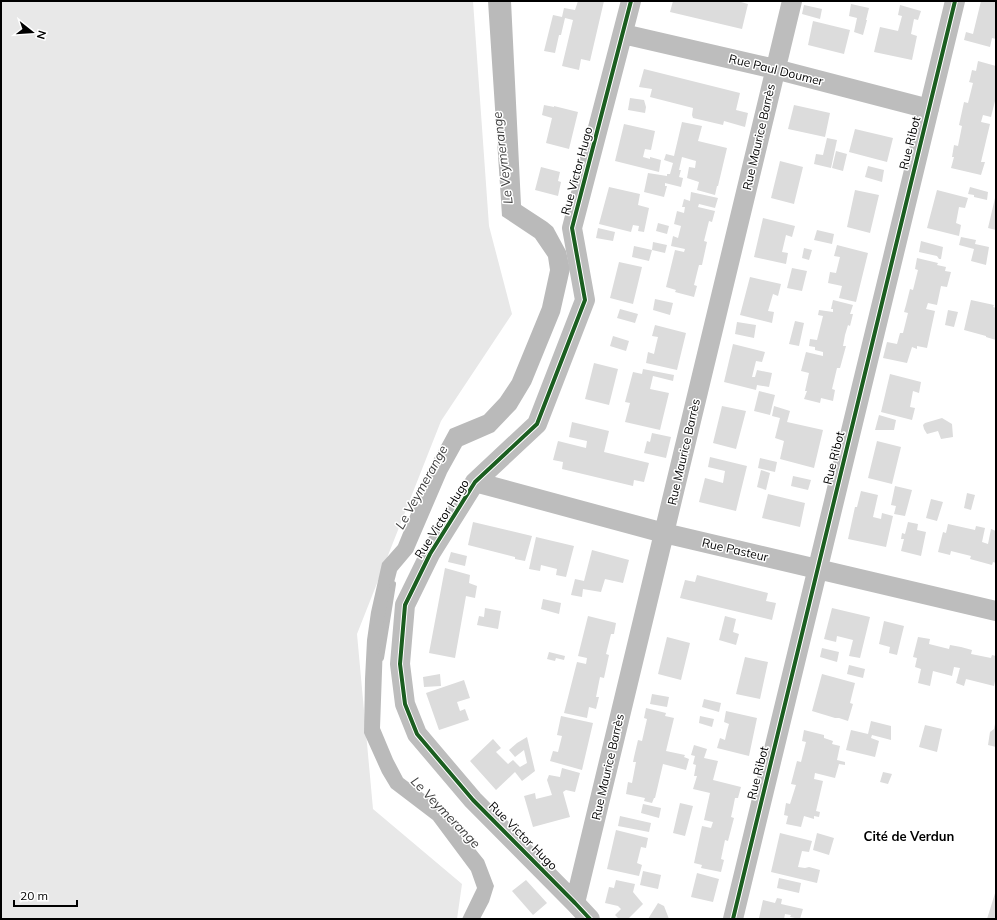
<svg xmlns="http://www.w3.org/2000/svg" width="997" height="920" viewBox="0 0 997 920" font-family="Mulish,sans-serif">
  <rect width="100%" height="100%" fill="#fff"/>
  <path fill="#e8e8e8" d="M1,1H473L489,226L512,314L441,421L357,634L373,809L462,884L457,919H1Z"/>
  <path fill="#bababa" d="M488,1H511L521,205L547,222L553,227L566,251L570,269L560,313L531,384L516,409L494,432L462,446L447,473L413,552L397,571L390,598L383,643L380,728L393,759L403,778L444,809L447,814L484,860L494,886L489,902L480,919H462L477,888L471,871L433,820L391,788L382,773L364,733L365,679L367,640L371,612L382,563L398,545L431,464L450,429L484,415L500,398L512,380L542,307L550,270L548,257L535,238L502,216Z"/>
  <g fill="none" stroke-linecap="round" stroke-linejoin="round">
    <path stroke="#bababa" stroke-width="6" d="M381,658L393,584"/>
  </g>
  <path fill="#dcdcdc" d="M578,1H604L590,61L581,59L579,70L562,66L573,20L565,18L561,35H559L555,53L544,51L553,15L562,17L564,8L575,10Z
    M673,1H742L741,2L748,4L742,29L670,12Z
    M981,1H996V39L992,38L990,47L964,40L966,32L973,34Z
    M851,4L869,8L866,20H867L863,35L854,32L857,18L849,16Z
    M804,5L822,9L820,19L802,14Z
    M900,5L921,11L918,20L914,19L911,34L917,36L912,60L874,52L880,27L898,31L902,16L898,15Z
    M813,21L850,30L844,54L808,45Z
    M978,61L996,66V97L991,117L983,115L981,122L990,124L981,162H985L981,175L951,168L954,157H952L954,145L958,146L962,126L959,125L964,102L968,103L973,83L969,82L970,79L972,70L976,71Z
    M644,69L740,93L736,110L748,113L745,127L724,121L723,125L693,118L692,115L693,108L650,97L652,89L639,87Z
    M630,98L644,100L646,107L645,113L628,110Z
    M544,105L554,107V106L578,112L569,149L546,143L552,118L542,115Z
    M794,105L830,113L825,137L788,129Z
    M682,122L702,126L698,141L727,148L718,186H717L715,195L697,190L699,182L687,178L689,167L695,168L696,161L682,157L679,170H681L679,177L683,178L681,187L665,183V186H667L664,197L644,192L648,173L667,176V174H670L673,163L664,160L666,154L674,156Z
    M624,124L655,131L651,150L645,149L643,157L650,159V157L661,160L659,172L615,161Z
    M855,129L893,138L887,162L849,152Z
    M827,138L837,140L831,168L814,164L816,154L823,155Z
    M836,151L847,154L843,171L832,168Z
    M780,161L803,167L794,204L771,198Z
    M868,166L884,170L882,182L865,177Z
    M541,167L560,172L558,181L561,182L558,196L535,190Z
    M609,187L640,194L638,205L649,208L644,232L638,231L639,226L633,225L631,232L599,224Z
    M970,187L988,192L987,200L974,197V195L968,194Z
    M855,190L879,195L870,233L847,227Z
    M937,190L968,198L965,208L959,207L956,223L961,225L959,236L927,228Z
    M691,192L718,198L715,208L699,204L698,207L715,211L712,222L709,221L704,241L707,242L702,265H699L694,285L697,286L694,297L675,292L676,290L666,287L675,250L684,252L685,249L671,246L673,236L678,238L681,226L674,224L677,211L684,213L685,207H682L684,199L690,201Z
    M995,198H996V230L988,228Z
    M763,218L795,226L792,237L786,235L782,252L788,253L786,264L754,257Z
    M658,223L669,226L667,234L656,231Z
    M598,228L615,232L613,241L596,238Z
    M817,230L834,234L832,244L814,240Z
    M961,237L976,240L975,244L989,247L986,265L971,261L974,249L959,245Z
    M921,241L943,247L941,259H939L937,256L919,252Z
    M653,242L667,245L665,253L652,250Z
    M837,245L868,253L856,302L839,298L842,286L828,283L830,272L836,273L840,257L834,256Z
    M634,246L652,250L649,261L632,257Z
    M804,248L812,250L809,260L802,258Z
    M917,258L938,263L937,265L946,267L945,271L951,272L947,287L941,286L937,305L928,303L926,309L935,311L927,348L917,346V349L912,347L907,363L883,358L887,342L897,344L900,333H903L908,313L904,312L906,305L910,289L913,290L918,270L915,269Z
    M619,262L642,267L633,304L610,298Z
    M792,268L807,271L802,291L787,288Z
    M750,277L781,284L778,296L773,294L768,311L774,312L772,323L740,315Z
    M655,299L673,303L670,315L653,310Z
    M833,300L853,305L850,314H853L850,326L848,325L845,335L843,346H846L840,368H837L832,389L835,390L833,401L821,398L820,403L804,399L807,391H805L809,373L801,371L806,352L823,356V352L815,350V347L809,346L810,339L817,340L823,316L818,315L819,310L833,312V309H831Z
    M971,300L994,305L993,307L996,308V340L986,337V336L964,330Z
    M620,309L638,314L635,323L617,318Z
    M948,310L958,312L954,327L945,325Z
    M795,321L804,323L799,346L789,344Z
    M737,322L756,325L754,338L735,334Z
    M655,325L686,333L677,370L646,363L648,352L654,354L656,345L658,337L652,336Z
    M613,336L629,341L626,351L610,346Z
    M733,344L765,352L762,362L756,361L752,377H755L757,370L772,373L769,387L757,385L756,390L724,382Z
    M594,363L618,369L609,405L585,399Z
    M643,369L674,375L673,381L653,376L650,389L669,393L660,430L625,422L630,403L625,402L633,372L642,374Z
    M890,374L921,382L919,393L913,391L910,407L915,408L912,420L881,412Z
    M759,391L775,395L770,415L754,411Z
    M722,406L746,411L736,449L713,443Z
    M774,406L790,411L787,422L823,430L814,468L780,459L784,441L775,438L780,418L772,416Z
    M879,415L896,420L894,430H875Z
    M942,418L952,424L953,437L941,439L938,431L927,434L924,429L923,425L925,423Z
    M572,422L609,431L604,452L649,463L644,482L634,480L633,486L562,469L563,462L553,460L558,441L586,448L587,441L569,437Z
    M652,433L671,437L666,458L644,453L647,441L650,442Z
    M877,441L901,447L892,484L868,478Z
    M710,457L747,466L736,511L699,502L705,478L723,483L725,471L708,467Z
    M760,458L777,462L775,472L758,468Z
    M761,470L770,473L766,490L757,487Z
    M793,476L811,480L808,490L791,486Z
    M895,486L912,490L905,516L894,514L896,506L891,505Z
    M861,491L878,495L873,517L881,519L882,513L893,516L886,547L848,539L855,507H857Z
    M967,493L975,495L971,510L964,508Z
    M768,494L805,503L800,527L762,518Z
    M931,499L943,502L937,521L926,518Z
    M473,522L532,536L525,561L515,559V557L468,545Z
    M908,522L918,524L917,530L926,532L921,556L901,551L904,539H901L902,533L905,534Z
    M948,524L975,530L976,526L985,528L982,542L988,544L991,529L996,531V563L993,562L992,565L970,559L971,556L951,551L950,555L938,552L943,532L946,533Z
    M536,537L574,546L566,577L556,575L557,569L541,565L540,571L529,569Z
    M592,550L629,560L623,583L605,579L601,592L583,589L582,597L571,595L575,579L584,581Z
    M451,552L467,556L465,566L448,562Z
    M445,568L470,575L469,583L477,586L475,598L466,596L455,658L429,653Z
    M697,575L768,593L766,601L776,603L772,620L680,598L685,580L695,582Z
    M543,599L561,603L559,614L541,609Z
    M485,608L501,611L498,629L477,625L479,616L484,617Z
    M832,608L870,617L860,658L849,656L853,640L837,636L836,642L824,639Z
    M588,616L616,623L614,634H611L606,654L609,655L604,678L600,677L596,697H599L596,709L589,707L587,718L564,713L577,662L586,664L587,658L578,656Z
    M725,616L736,619L733,632L739,634L736,645L719,640Z
    M884,621L904,626L897,655L889,653L890,647L879,644Z
    M667,637L690,643L681,680L658,674Z
    M918,637L930,639L929,644L949,649L950,645L961,647L972,650L971,654L991,658L992,655L996,656V676L994,686L966,679L964,686L956,683L960,668L954,667L952,676L933,671L930,686L918,683L921,669L915,667L917,658L913,657Z
    M822,648L839,652L837,662L820,657Z
    M549,652L565,656L564,660L556,658L555,661L547,659Z
    M745,657L768,662L760,699L736,694Z
    M849,665L865,669L863,678L847,674Z
    M440,674L441,686L424,687L423,677Z
    M822,674L855,683L850,703L853,704L848,721L839,718H835L812,711Z
    M464,680L470,698L457,702L460,711L465,709L469,720L439,730L426,693Z
    M652,694L669,697L667,707L650,704Z
    M704,699L721,703L719,712L702,707Z
    M646,708L666,713L665,716L674,718L666,751L685,755L684,757L689,759L686,770L663,764L655,798H654L652,803L644,801L645,798L626,794L628,782L632,783L636,762H633L634,757L638,740L642,741L647,719L644,718Z
    M726,711L757,718L749,756L717,748L720,738L725,740L727,731L729,724L724,722Z
    M561,716L593,723L582,770L550,761L553,751L558,752L562,736L557,735Z
    M700,716L714,719L712,727L699,723Z
    M871,721L891,726V740L872,735L871,738L879,741L875,757L846,750L851,730L868,734Z
    M995,724L996,725V747L988,745L990,732L994,729Z
    M925,725L942,729L937,752L919,747Z
    M804,730L824,735V738L833,741L832,744L840,746L837,760L845,762V765L839,764L835,778L815,773L814,779L823,781L816,811L820,812L819,817L814,816V819L804,816L801,827L786,824L788,816L784,815L786,803L790,804L796,785L791,784L797,761L801,762L806,742L802,741Z
    M527,737L535,771L522,781L515,772L496,790L470,761L493,739L501,748L496,752L508,764L513,760L520,767L527,763L524,750L515,757L509,750L517,743Z
    M694,745L707,749L704,758L718,761L713,780L741,787L738,798H735L733,808L731,817L734,818L728,841L725,840L721,859L724,860L721,872L701,868L702,865L694,863L702,826L711,828L713,822L704,820L710,793L693,789L697,776H694L696,765L693,764L695,756L691,755Z
    M562,768L580,773L575,792L566,790L563,792L570,817L533,827L524,796L535,793L536,799L552,795L547,780L549,775L560,777Z
    M883,772L892,774L888,784L880,782Z
    M680,803L693,806L685,836L673,833Z
    M643,804L661,808L659,818L641,813Z
    M620,816L651,823L649,832L618,826Z
    M616,830L648,838L646,848L641,847L637,863L642,865L639,876L607,869Z
    M780,833L812,841L809,852L802,851L798,867L805,868L809,867L820,870L817,883L771,872Z
    M817,833L834,838L829,855L813,850Z
    M643,871L661,875L658,889L640,885Z
    M697,873L719,879L713,902L691,897Z
    M779,878L801,883L799,893L777,888Z
    M526,880L547,903L533,915L512,891Z
    M616,880L635,884L633,892L643,904L628,919H619L615,915L621,909L618,906L605,903L609,887L614,888Z
    M996,890V919H987Z
    M777,898L782,899L781,904L803,909L800,919L790,917L791,915L785,914L784,919L759,918L763,900L775,903Z
    M658,903L664,906L669,919H648Z"/>
  <g fill="none" stroke-linecap="round" stroke-linejoin="round">
    <path stroke="#bdbdbd" stroke-width="20" d="M623,34L775,69L929,109
      M475,482L664,533L996,611
      M575,903L792,1
      M590,919L575,903L473,800L417,734L405,704L400,664L405,605L430,554L475,482L537,424L585,300L572,228L631,1
      M733,919L955,1"/>
    <defs>
      <path id="cycleway" d="M590,919L575,903L473,800L417,734L405,704L400,664L405,605L430,554L475,482L537,424L585,300L572,228L631,1
        M733,919L955,1"/>
    </defs>
    <use href="#cycleway" stroke="#fff" stroke-width="6"/>
    <use href="#cycleway" stroke="#1b5e20" stroke-width="4"/>
  </g>
  <g text-anchor="middle" stroke-width="3" stroke-linejoin="round" paint-order="stroke">
    <g font-size="12" fill="#000" stroke="#fff">
      <text transform="translate(776 70) rotate(14)" y="4">Rue Paul Doumer</text>
      <text transform="translate(759 137) rotate(-77)" y="4">Rue Maurice Barrès</text>
      <text transform="translate(910 143) rotate(-76)" y="4">Rue Ribot</text>
      <text transform="translate(577 171) rotate(-75)" y="4">Rue Victor Hugo</text>
      <text transform="translate(684 452) rotate(-77)" y="4">Rue Maurice Barrès</text>
      <text transform="translate(834 458) rotate(-76)" y="4">Rue Ribot</text>
      <text transform="translate(442 519) rotate(-58)" y="4">Rue Victor Hugo</text>
      <text transform="translate(735 550) rotate(13)" y="4">Rue Pasteur</text>
      <text transform="translate(608 767) rotate(-77)" y="4">Rue Maurice Barrès</text>
      <text transform="translate(758 773) rotate(-76)" y="4">Rue Ribot</text>
      <text transform="translate(523 836) rotate(45)" y="4">Rue Victor Hugo</text>
    </g>
    <g font-size="13" font-style="italic" fill="#3e3e3e" stroke="#fff">
      <text transform="translate(502 158) rotate(-97)" y="5">Le Veymerange</text>
      <text transform="translate(421 487) rotate(-61)" y="5">Le Veymerange</text>
      <text transform="translate(446 812) rotate(46)" y="5">Le Veymerange</text>
    </g>
    <g font-size="13" font-weight="bold" fill="#000" stroke="#fff">
      <text x="909" y="841">Cité de Verdun</text>
    </g>
  </g>
  <rect width="997" height="920" fill="none" stroke="#000000" stroke-width="4"/>
  <g transform="translate(32 32) rotate(107)" stroke="#ffffff" stroke-width="3" paint-order="stroke">
  <path d="M0-3L7 15L0 10L-7 15Z" fill="#000000"/>
  <text y="-6" font-size="11" font-weight="bold" text-anchor="middle" fill="#000000">N</text>
  </g>
  <path d="M14 900v6h63v-6" fill="none" stroke="#000000" stroke-width="2"/>
  <text x="20" y="900" font-size="12" fill="#000000" stroke="#ffffff" stroke-width="3" paint-order="stroke">20 m</text>
</svg>
